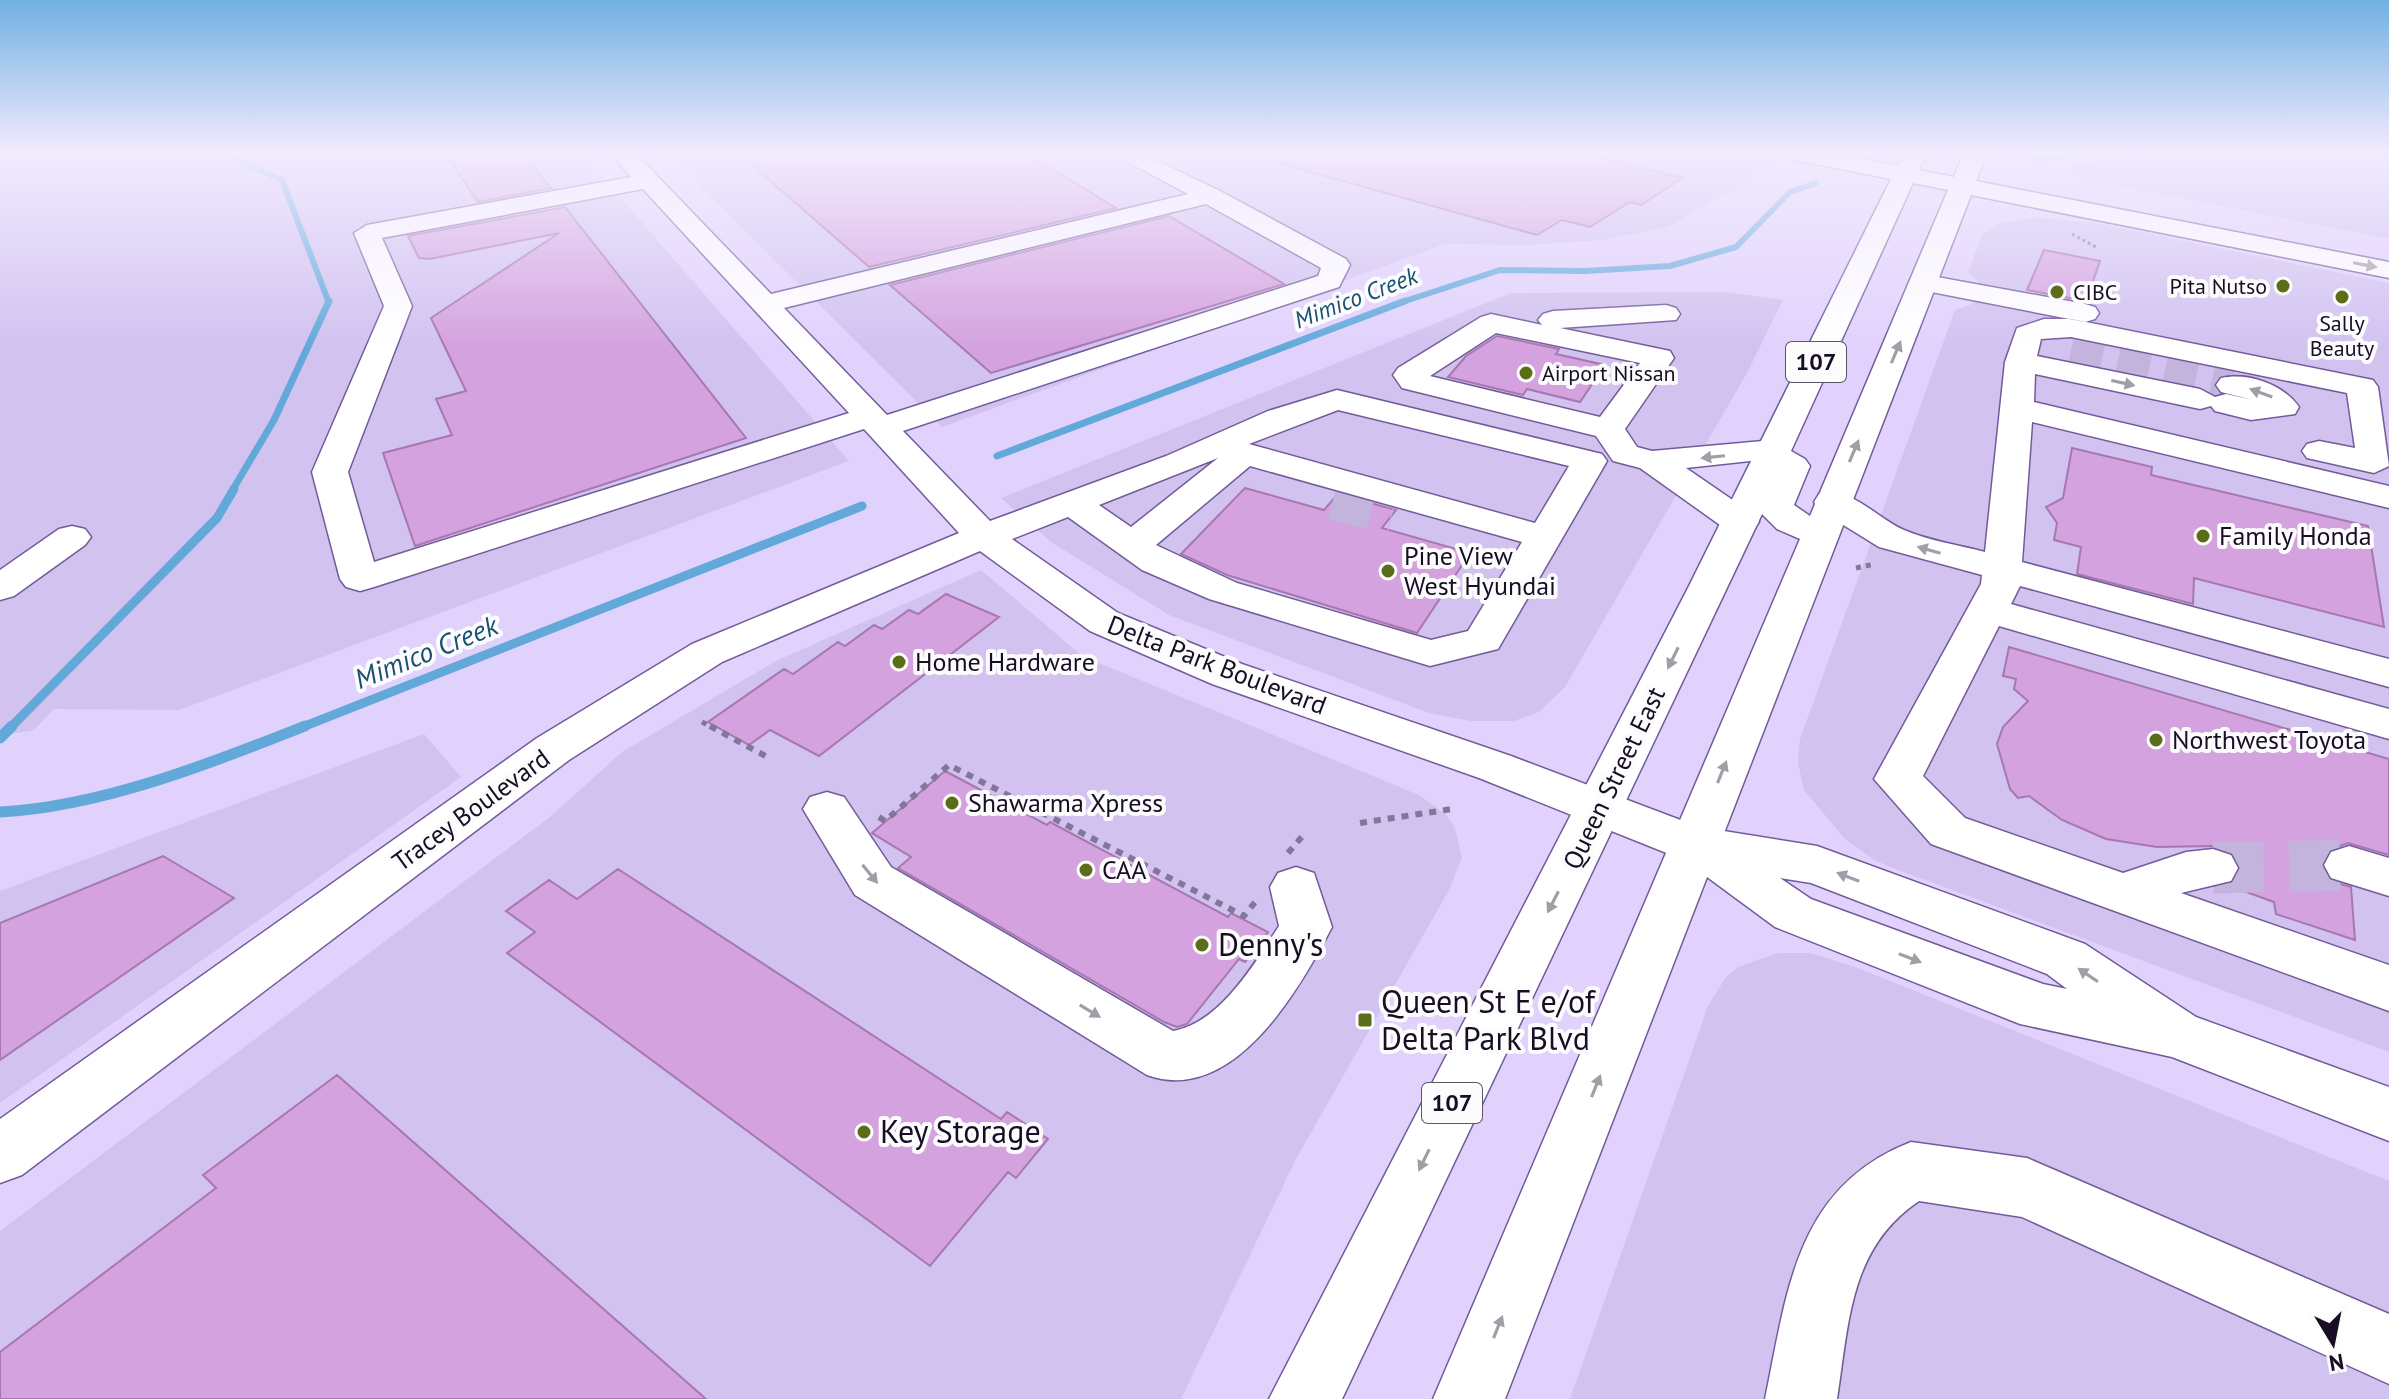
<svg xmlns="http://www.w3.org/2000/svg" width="2389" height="1399" viewBox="0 0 2389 1399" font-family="'PT Sans',sans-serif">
  <rect width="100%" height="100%" fill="#e1d2fd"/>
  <path fill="#d1c2f0" d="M0,152H581L849,461L179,710L54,709L34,730L0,736Z
    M1749,152L1782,160L1668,227L1603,240L1527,245L1445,244L942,427L667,153Z
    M2217,152H2389V239L2032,169Z
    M2034,217L2096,223L2389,283V1052L1898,870L1874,860L1845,839L1804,790L1798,763L1800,739L1955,310L1972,304L1979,282L1968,273L1982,235L1998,224Z
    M1726,292L1783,300L1747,373L1565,687L1539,712L1514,721H1471L1429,713L1169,615L1051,542L1001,498L1511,293Z
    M981,570L1082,656L1419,795L1446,814L1455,828L1462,858L1449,890L1296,1159L1181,1399H0V1231L550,817L622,752L776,661Z
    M424,734L461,777L0,1103V891Z
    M1778,953H1811L1858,968L2389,1181V1399H1570L1708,1006L1726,977L1738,967Z"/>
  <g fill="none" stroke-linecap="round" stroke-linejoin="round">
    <path stroke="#62a9da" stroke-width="6" d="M218,152L282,180L329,303
      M2034,159L2119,152
      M1399,303L1500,270L1585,271L1670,266L1736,247L1790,192L1816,183"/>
    <path stroke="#62a9da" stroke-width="7" d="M997,456L1405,301
      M232,491L274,420L329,301"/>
    <path stroke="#62a9da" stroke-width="9" d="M10,728L217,518L234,489
      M300,728L862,506"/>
    <path stroke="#62a9da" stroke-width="11" d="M0,738L12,726
      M0,812C100,807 212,763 305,726"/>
  </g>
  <path fill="#d4a2df" stroke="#a777b1" stroke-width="2" d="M444,152H523L551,188L478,202Z
    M737,152H1024L1116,208L869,267Z
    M1272,152H1575L1683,178L1641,205L1630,202L1590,227L1562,220L1537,235L1271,161Z
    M565,207L746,438L415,546L383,453L452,435L436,399L466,391L431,318L559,233L430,259L419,258L408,236Z
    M1169,216L1284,284L991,373L890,285Z
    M2044,250L2100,261L2086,301L2027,290Z
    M1497,336L1559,349L1556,354L1605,365L1580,402L1527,389L1523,395L1448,377L1466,356Z
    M2072,448L2152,467L2151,475L2368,526L2384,627L2194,578L2193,604L2077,574L2081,547L2054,540L2057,523L2046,507L2063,498Z
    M1245,488L1324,510L1338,494L1396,510L1382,528L1470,553L1417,633L1227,575L1181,554Z
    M946,594L999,617L819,756L770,730L749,745L708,722L784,669L793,674L838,642L845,646L874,625L882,629L909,610L918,614Z
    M2009,647L2389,759V855L2348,843L2330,849L2321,864L2330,881L2351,887L2355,940L2276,914L2274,902L2235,888L2231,884L2241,867L2232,852L2213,846L2157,847L2106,839L2062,820L2029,796L2018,798L2010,789L1997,744L2003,727L2028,701L2014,689L2016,679L2003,676Z
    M945,771L1047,825L1050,822L1228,917L1231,913L1268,932L1245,962L1239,959L1187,1024L1177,1027L1164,1022L898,868L911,857L872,833Z
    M163,856L234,898L0,1060V923Z
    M618,869L1001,1119L1007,1112L1048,1139L1016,1178L1008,1172L930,1266L507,953L535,932L506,911L549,880L577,899Z
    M337,1075L706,1399H0V1352L216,1188L203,1175Z"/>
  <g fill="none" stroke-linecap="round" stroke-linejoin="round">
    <path stroke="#c3b4dd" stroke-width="32" stroke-dasharray="32 16" stroke-linecap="butt" d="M2071,351L2232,385"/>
    <path stroke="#c3b4dd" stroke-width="40" stroke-dasharray="40 20" stroke-linecap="butt" d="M1333,500L1392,515"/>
    <path stroke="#c3b4dd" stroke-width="51" stroke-dasharray="51 25" stroke-linecap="butt" d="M2213,868L2349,865"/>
    <defs>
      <path id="minor" d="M610,152H634L771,294L1188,194L1109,152H1139L1220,191L1346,259L1350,265L1339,287L903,431L990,521L1166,456L1268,411L1337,390L1602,454L1607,461L1498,649L1430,666L1209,599L1142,570L1068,517L1012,539L1118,613L1242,664L1511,756L1699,827L1817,846L2085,944L2196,1017L2389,1087V1141L2172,1057L2020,1024L1775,927L1684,860L1479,778L1212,684L1090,631L980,551L722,662L569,760L22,1175L0,1183V1119L537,738L692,644L959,533L864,429L374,587L360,591L346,587L340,579L312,472L384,306L354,233L367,225L631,177ZM643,189L849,413L374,562L348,472L412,306L382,238ZM1206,204L1321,268L1318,276L887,415L784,308ZM1338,410L1569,466L1535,523L1249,444ZM1218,458L1131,527L1099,505ZM1250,466L1522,542L1468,631L1431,640L1237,583L1156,545ZM1780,878L1811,883L2047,974L2067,989L2043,984L1811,899Z
        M1926,275L2085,304L2095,307L2099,313L2095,319L2085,322L1916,289L1912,283L1916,277Z
        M1666,305L1676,308L1680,314L1676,320L1560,328L1670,351L1674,358L1625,429L1637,447L1652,451L1774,440L1786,443L1791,450L1786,457L1686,468L1753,514L1759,522L1753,530L1740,533L1727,530L1640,468L1613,461L1596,436L1402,388L1393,375L1398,368L1481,317L1491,314L1542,325L1538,320L1543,314L1553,311ZM1496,333L1640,363L1600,417L1430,376Z
        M2044,319H2071L2373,380L2378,387L2389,466L2374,473L2307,458L2302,451L2307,444L2319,441L2355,448L2347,393L2071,337L2041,339L2037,356L2200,389L2215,397L2226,394L2253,400L2221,392L2216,385L2221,378C2248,372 2283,384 2299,407L2295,414L2251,420L2215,411L2211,406L2200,409L2035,374L2034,402L2389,486V508L2032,422L2022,562L2389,659V687L2020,586L2011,604L2389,709V739L1999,626L1923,776L1965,818L2123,873L2186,852L2213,849L2231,855L2238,868L2231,881L2181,893L2389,965V1011L1931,844L1874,779L1981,584L1982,575L1879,547L1819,510L1814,502L1819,494C1852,486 1876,518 1904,530C1929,541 1959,545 1985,552L2005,362L2017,328Z
        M72,526L85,529L91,537L85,545L14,596L0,600V570L59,529Z
        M827,792L844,797L891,867L1173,1031C1220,1023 1255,963 1279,926L1270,887L1278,873L1296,867L1314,873L1332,927C1299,990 1233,1106 1147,1075L855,895L803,809L810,797Z
        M2349,846L2389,858V896L2331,878L2324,865L2331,852Z
        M1911,1142L2027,1158L2389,1314V1384L2022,1217L1919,1201C1849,1248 1849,1323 1837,1399H1765C1787,1293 1795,1187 1911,1142Z"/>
      <path id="major" d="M1779,152H1827L1898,166L1904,152H1927L1919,170L1954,177L1964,152H1987L1976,181L2389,262V278L1971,195L1505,1399H1433L1800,539L1777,529L1762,514L1342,1399H1269L1688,588L1891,179L1790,159ZM1913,183L1948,190L1810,516L1794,505L1810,466L1805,459L1791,451Z"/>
    </defs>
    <use href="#minor" stroke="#735b99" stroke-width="3"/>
    <use href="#major" stroke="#735b99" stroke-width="3"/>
    <path stroke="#837698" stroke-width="3" stroke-dasharray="3 3" stroke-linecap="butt" d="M2072,234L2096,247"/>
    <path stroke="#837698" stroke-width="5" stroke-dasharray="5 5" stroke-linecap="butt" d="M1856,568L1875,564
      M702,722L714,728"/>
    <path stroke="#837698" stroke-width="6" stroke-dasharray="7 7" stroke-linecap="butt" d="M710,726L771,759
      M879,817L885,821L949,765L1244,916L1256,901
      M1360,823L1452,809
      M1288,853L1306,832"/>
    <use href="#minor" fill="#fff" fill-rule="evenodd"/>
    <use href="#major" fill="#fff" fill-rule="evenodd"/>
  </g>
  <defs><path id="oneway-solid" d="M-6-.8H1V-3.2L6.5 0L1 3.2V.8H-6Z" transform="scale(2)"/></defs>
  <g fill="#a29ea8">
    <use href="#oneway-solid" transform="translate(2365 265) rotate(11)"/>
    <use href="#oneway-solid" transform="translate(1896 352) rotate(-67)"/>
    <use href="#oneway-solid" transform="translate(2123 383) rotate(12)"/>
    <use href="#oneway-solid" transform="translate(2261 393) rotate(-160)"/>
    <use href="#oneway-solid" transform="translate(1854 451) rotate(-67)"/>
    <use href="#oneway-solid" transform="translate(1713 457) rotate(174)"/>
    <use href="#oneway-solid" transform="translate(1929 550) rotate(-164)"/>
    <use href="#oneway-solid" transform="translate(1673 658) rotate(116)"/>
    <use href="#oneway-solid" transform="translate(1722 772) rotate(-68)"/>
    <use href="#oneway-solid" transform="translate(870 874) rotate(51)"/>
    <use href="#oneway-solid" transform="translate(1848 877) rotate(-159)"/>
    <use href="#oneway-solid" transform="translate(1553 902) rotate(117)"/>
    <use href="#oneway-solid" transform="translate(1910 958) rotate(21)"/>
    <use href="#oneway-solid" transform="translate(2088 975) rotate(-146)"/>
    <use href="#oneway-solid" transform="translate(1090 1011) rotate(31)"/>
    <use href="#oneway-solid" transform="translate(1596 1086) rotate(-68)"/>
    <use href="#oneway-solid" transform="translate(1424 1160) rotate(116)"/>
    <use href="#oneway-solid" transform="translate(1498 1327) rotate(-68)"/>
  </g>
  <linearGradient id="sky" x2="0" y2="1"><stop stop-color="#72b0e2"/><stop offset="0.44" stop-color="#f2ebfe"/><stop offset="1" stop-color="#f2ebfe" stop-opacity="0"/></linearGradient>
  <rect width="2389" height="348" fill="url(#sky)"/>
  <g fill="#5c6d19" stroke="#fcfcfc" stroke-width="3">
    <circle cx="2283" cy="286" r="8"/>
    <circle cx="2057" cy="292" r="8"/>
    <circle cx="2342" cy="297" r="8"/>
    <circle cx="1526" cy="373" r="8"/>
    <circle cx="2203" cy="536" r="8"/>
    <circle cx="1388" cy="571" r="8"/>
    <circle cx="899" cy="662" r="8"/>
    <circle cx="2156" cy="740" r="8"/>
    <circle cx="952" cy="803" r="8"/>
    <circle cx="1086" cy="870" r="8"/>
    <circle cx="1202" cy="945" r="8"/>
    <rect x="1357" y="1012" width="16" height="16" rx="4"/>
    <circle cx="864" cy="1132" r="8"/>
  </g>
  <g text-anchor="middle" stroke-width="8" stroke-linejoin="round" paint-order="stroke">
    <g font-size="22" fill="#170d25" stroke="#fcfcfc" text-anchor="start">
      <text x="2267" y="294" text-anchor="end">Pita Nutso</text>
      <text x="2073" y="300">CIBC</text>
      <text x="2342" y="331" text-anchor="middle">Sally<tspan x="2342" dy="25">Beauty</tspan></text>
      <text x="1542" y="381">Airport Nissan</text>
    </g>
    <g font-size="24" font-style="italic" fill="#194f70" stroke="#fcfcfc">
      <text transform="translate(1356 298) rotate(-21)" y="8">Mimico Creek</text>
    </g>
    <g fill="#fcfcfc" stroke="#5c5566" stroke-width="2">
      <rect x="1786" y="342" width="60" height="40" rx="6"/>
      <rect x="1422" y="1083" width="60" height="40" rx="6"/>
    </g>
    <g font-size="24" font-weight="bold" fill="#170d25">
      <text x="1816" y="370">107</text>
      <text x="1452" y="1111">107</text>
    </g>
    <g font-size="26" fill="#170d25" stroke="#fcfcfc" text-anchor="start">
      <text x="2219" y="545">Family Honda</text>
      <text x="1404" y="565">Pine View<tspan x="1404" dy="30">West Hyundai</tspan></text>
      <text x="915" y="671">Home Hardware</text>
      <text x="2172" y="749">Northwest Toyota</text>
      <text x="968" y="812">Shawarma Xpress</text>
      <text x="1102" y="879">CAA</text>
    </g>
    <g font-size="26" fill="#170d25" stroke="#fcfcfc">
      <text transform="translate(1217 665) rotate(21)" y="9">Delta Park Boulevard</text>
      <text transform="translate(1614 778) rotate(-64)" y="9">Queen Street East</text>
      <text transform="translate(471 810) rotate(-36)" y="9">Tracey Boulevard</text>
    </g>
    <g font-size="28" font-style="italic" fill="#194f70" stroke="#fcfcfc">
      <text transform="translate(426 652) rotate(-22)" y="10">Mimico Creek</text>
    </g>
    <g font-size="32" fill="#170d25" stroke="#fcfcfc" text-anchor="start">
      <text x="1218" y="956">Denny's</text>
      <text x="1381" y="1013">Queen St E e/of<tspan x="1381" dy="37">Delta Park Blvd</tspan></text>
      <text x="880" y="1143">Key Storage</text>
    </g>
  </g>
  <g transform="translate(2333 1343) rotate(170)" stroke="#fcfcfc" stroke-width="6" paint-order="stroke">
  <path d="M0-6L14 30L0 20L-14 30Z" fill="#170d25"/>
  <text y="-12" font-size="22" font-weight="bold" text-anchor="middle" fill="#170d25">N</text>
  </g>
</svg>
